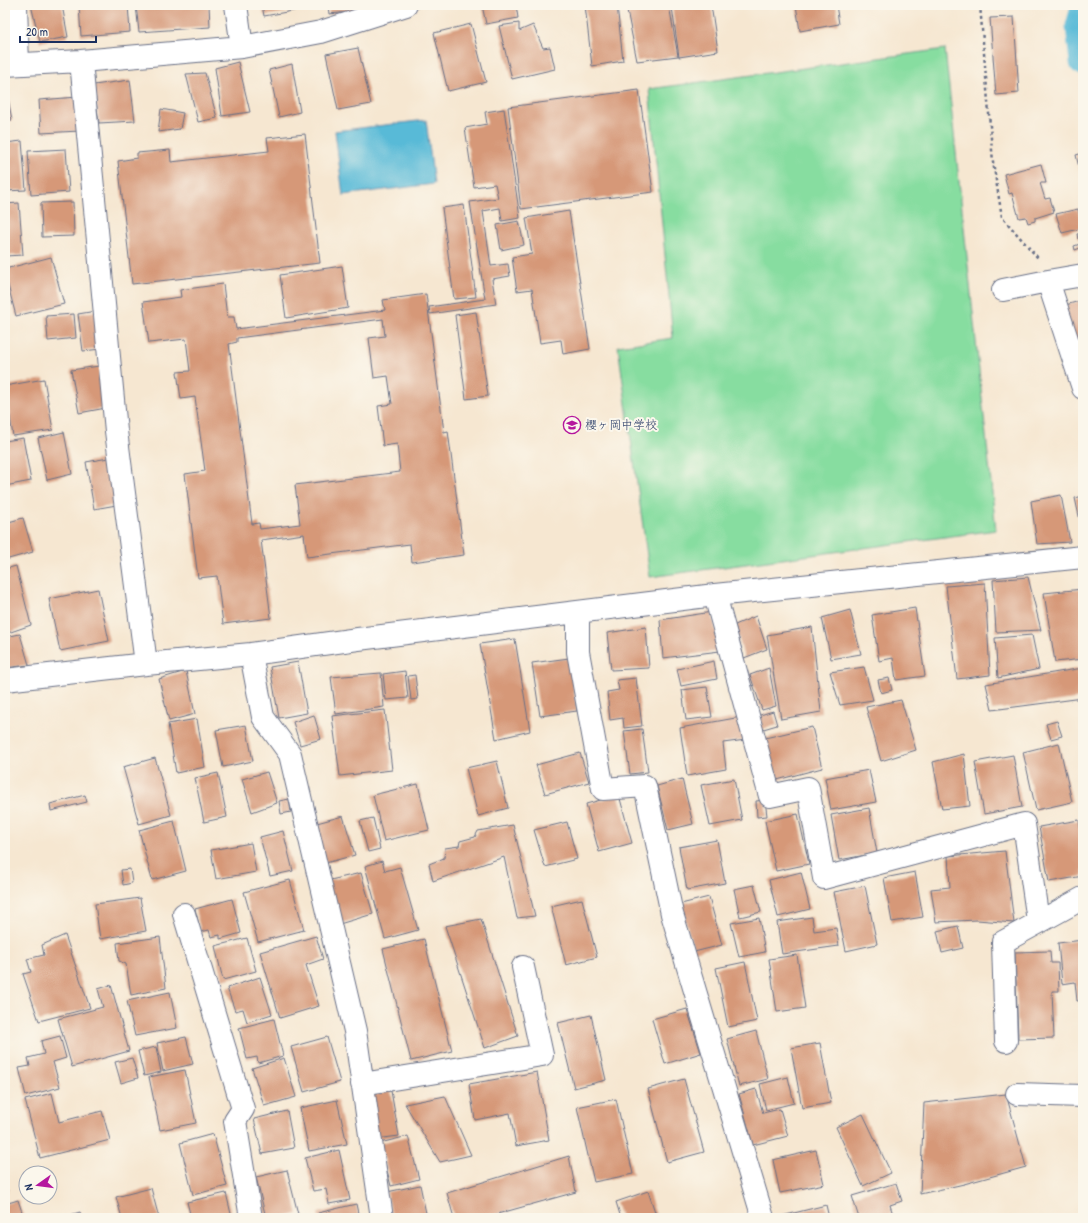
<svg xmlns="http://www.w3.org/2000/svg" width="1088" height="1223" viewBox="0 0 1088 1223" font-family="'Patrick Hand','Klee One',sans-serif">
  <rect width="100%" height="100%" fill="#fbf7ec"/>
  <filter id="ink" filterUnits="userSpaceOnUse"><feTurbulence type="fractalNoise" baseFrequency=".025" numOctaves="2"/><feDisplacementMap in="SourceGraphic" scale="8" xChannelSelector="R" yChannelSelector="G"/><feConvolveMatrix kernelMatrix="1 2 1 2 8 2 1 2 1" color-interpolation-filters="sRGB"/></filter>
  <filter id="wash" filterUnits="userSpaceOnUse"><feTurbulence type="fractalNoise" baseFrequency=".012" numOctaves="4" result="noise"/><feDisplacementMap in="SourceGraphic" scale="16" xChannelSelector="R" yChannelSelector="G"/><feGaussianBlur stdDeviation="0.9" result="paint"/><feColorMatrix in="noise" values="0 0 0 0 0 0 0 0 0 0 0 0 0 0 0 0 0 1.4 0 .05"/><feComposite in="paint" operator="in"/></filter>
  <g filter="url(#wash)">
    <rect width="100%" height="100%" fill="#f6e7d1"/>
    <path fill="#87dda0" stroke="#51867f" d="M945,49L996,530L650,577L618,346L673,338L649,89Z"/>
    <path fill="#59bad7" stroke="#3a749a" d="M426,120L434,184L343,195L335,131Z"/>
    <g fill="none" stroke-linecap="round" stroke-linejoin="round">
      <path stroke="#59bad7" stroke-width="27" d="M1083,12L1079,26L1083,62"/>
    </g>
    <g id="blocks">
      <path fill="#d69878" fill-rule="evenodd" d="M31,5H62L68,37L40,42Z
        M79,5H128L130,32L81,36Z
        M136,5H209L210,27L139,32Z
        M262,5H303L304,9L264,16Z
        M328,5H370V10L329,14Z
        M482,5H516L518,18L486,24Z
        M585,5H617L623,61L592,66Z
        M660,5H669L678,56L637,61L627,10Z
        M684,5H711L718,51L679,57L672,7Z
        M796,5H836L839,24L800,31Z
        M1014,17L1019,93L996,95L990,18Z
        M519,23V31L533,25L543,48L550,47L555,69L512,79L499,26Z
        M471,24L486,82L448,91L434,33Z
        M358,48L371,104L338,110L326,54Z
        M238,62L250,112L222,116L215,68Z
        M292,64L300,112L279,117L269,70Z
        M205,73L217,118L198,122L186,74Z
        M130,80L135,121L99,123L94,85Z
        M5,82L12,120L5,121Z
        M639,90L653,192L521,209L508,107Z
        M78,97L80,131L41,133L39,100Z
        M161,109L183,113L180,129L158,132Z
        M504,109L520,218L502,221L500,208L483,211L491,266L508,264L510,276L492,279L496,304L430,314L429,307L485,299L470,202L498,198L495,184L474,187L465,128L487,124L485,112Z
        M305,134L320,263L132,284L118,161L137,158V153L170,150L171,162L269,151L267,138Z
        M22,141L26,190L5,191V143Z
        M66,149L69,192L31,195L28,151Z
        M1083,153V180H1082L1076,155Z
        M1041,164L1046,183H1040L1045,199L1050,198L1054,212L1035,218V221L1028,223L1026,217L1019,218L1012,193L1009,194L1004,174Z
        M73,202L74,236L42,237L41,203Z
        M19,203L23,255L5,256V204Z
        M464,205L476,297L454,299L442,208Z
        M1078,209L1083,228L1062,233L1056,214Z
        M569,211L590,349L563,354L561,340L540,343L532,289L517,291L512,257L532,254L526,218Z
        M519,221L524,245L501,250L497,225Z
        M1083,233V237L1078,239L1077,234Z
        M1083,243V247L1075,250L1074,246Z
        M51,257L64,304L16,316L5,274V269Z
        M342,266L348,308L286,318L280,275Z
        M223,284L227,317H234L236,329L385,310L383,300L426,294L444,432L448,431L464,555L412,562L410,544L307,557L304,534L261,540L271,618L223,624L217,576L198,578L185,474L205,471L195,397L181,399L177,372L190,371L186,339L149,343L143,302L181,297L180,290ZM383,319L385,336L369,338L374,378L388,376L392,404L378,406L383,446L397,444L400,472L295,485L300,524L260,529L259,523L252,524L229,344L237,342V338Z
        M1083,300V369L1062,306Z
        M96,311L101,349L83,351L78,314Z
        M476,312L488,396L466,399L455,315Z
        M74,314L76,338L48,341L46,316Z
        M99,366L106,408L79,413L71,370Z
        M44,379L53,430L13,436L5,386Z
        M64,432L72,474L47,480L38,438Z
        M23,438L31,481L5,486V441Z
        M114,457L122,504L94,509L86,462Z
        M1061,495L1070,542L1037,544L1031,501Z
        M1083,496V530H1082L1075,498Z
        M23,518L33,552L5,560V523Z
        M16,566L31,625L5,634V569Z
        M1028,577L1041,630L996,632L993,580Z
        M985,583L990,675L957,679L946,586Z
        M98,589L109,641L60,651L49,599Z
        M1083,589V659L1055,662L1044,593Z
        M915,608L925,676L896,680L893,658L879,661L872,615Z
        M850,610L861,654L831,659L822,618Z
        M712,612L720,651L663,658L660,620Z
        M756,616L767,649L744,658L735,625Z
        M646,627L649,668L611,670L607,633Z
        M812,627L821,712L781,719L767,635Z
        M20,634L29,665L5,668V637Z
        M1032,635L1039,669L998,678L995,638Z
        M515,639L530,731L496,739L480,644Z
        M569,658L577,711L540,716L532,663Z
        M714,661L717,679L681,686L677,669Z
        M298,662L307,713L279,718L270,667Z
        M864,667L873,700L840,705L830,672Z
        M769,668L776,706L762,710L750,675Z
        M1083,668V698L992,710L986,684Z
        M186,671L195,714L169,721L159,679Z
        M405,671L408,698L386,700L383,674Z
        M381,673L384,707L336,714L331,677Z
        M415,675L418,699L411,700L408,676Z
        M636,678L642,726L624,728L623,718L610,720L607,692L619,690L617,680Z
        M889,678L892,690L881,693L878,680Z
        M707,687L712,717L686,720L682,690Z
        M901,700L916,750L881,761L866,707Z
        M385,710L392,770L340,776L332,716Z
        M773,711L777,725L760,730L757,716Z
        M314,715L321,739L300,745L293,722Z
        M741,717L746,740L723,743L726,769L687,776L680,728Z
        M197,719L205,767L176,773L168,724Z
        M1057,721L1062,736L1051,739L1046,724Z
        M246,725L253,761L223,767L216,730Z
        M812,727L822,768L777,780L765,738Z
        M642,729L648,772L630,774L624,731Z
        M1059,743L1072,802L1036,810L1023,752Z
        M580,753L589,782L545,794L536,765Z
        M964,754L970,806L942,809L933,762Z
        M1013,755L1022,807L984,814L975,762Z
        M155,758L171,815L139,824L123,767Z
        M497,761L508,808L478,816L466,768Z
        M869,770L876,802L831,810L825,778Z
        M267,772L277,803L252,812L242,779Z
        M218,773L227,817L204,822L195,778Z
        M1083,777V799H1082L1078,778Z
        M682,779L693,824L668,830L657,786Z
        M734,779L742,820L710,826L701,785Z
        M418,784L429,830L384,841L373,795Z
        M85,795L87,802L51,811L50,804Z
        M619,795L632,843L599,852L586,804Z
        M289,799L291,812L281,814L279,801Z
        M765,800L767,816L757,817L756,801Z
        M869,808L877,853L839,860L831,815Z
        M798,814L809,864L776,871L765,821Z
        M343,816L355,855L322,864L313,824Z
        M373,818L380,849L368,852L360,821Z
        M1079,820L1083,844V876L1049,882L1039,827Z
        M174,821L186,871L152,880L139,830Z
        M567,822L577,859L545,867L534,830Z
        M513,825L535,916L517,918L504,857L433,881L429,864L444,858L445,848L459,846L460,841L475,837L478,831Z
        M283,831L293,871L270,876L260,837Z
        M717,840L725,883L687,890L679,847Z
        M251,843L256,872L216,879L211,850Z
        M1005,851L1014,923L977,920L936,922L931,889L950,887L948,856Z
        M382,861L385,871L400,867L418,930L385,939L365,866Z
        M130,869L132,883L123,885L121,870Z
        M801,872L810,909L778,917L769,880Z
        M915,872L923,917L892,922L884,878Z
        M361,873L373,914L336,925L326,881Z
        M290,880L304,930L258,942L244,892Z
        M754,885L761,912L740,917L734,889Z
        M865,886L877,944L846,951L834,892Z
        M709,897L722,945L694,952L681,904Z
        M140,898L146,931L100,939L95,904Z
        M232,899L241,933L220,939V935L211,937L209,930L201,932L195,909Z
        M582,899L597,957L566,965L551,906Z
        M812,917L814,931L836,928L839,946L782,954L777,922Z
        M759,918L765,952L739,957L731,923Z
        M481,919L518,1036L485,1048L445,926Z
        M958,926L963,948L942,953L937,931Z
        M65,935L90,1008L39,1021L23,974L31,972L27,959L44,955L42,945Z
        M316,936L323,959L306,965L319,1006L280,1018L260,952Z
        M160,937L166,988L131,995L126,964L119,961L117,943Z
        M247,938L256,971L223,980L215,946Z
        M424,939L452,1051L411,1061L383,949Z
        M1083,940V1000L1077,1001L1075,982L1062,984L1058,943Z
        M1050,951L1051,963H1058L1059,991H1052L1054,1038L1018,1039L1015,952Z
        M797,955L805,1008L777,1012L769,959Z
        M745,962L757,1021L728,1027L716,968Z
        M260,977L272,1014L247,1022L243,1009L235,1011L227,988Z
        M111,985L129,1051L72,1067L58,1019L103,1007L98,989Z
        M170,992L177,1028L135,1036L127,1001Z
        M687,1009L701,1053L665,1064L652,1019Z
        M591,1015L606,1080L574,1088L558,1023Z
        M274,1019L283,1056L258,1063L257,1057L247,1059L239,1028Z
        M756,1031L768,1079L739,1086L727,1039Z
        M60,1036L66,1058L53,1062L60,1087L26,1096L19,1068L30,1066L28,1058L44,1054L41,1041Z
        M186,1037L193,1064L163,1071L157,1043Z
        M327,1037L340,1082L304,1092L291,1047Z
        M820,1043L831,1103L802,1108L791,1048Z
        M156,1047L161,1072L144,1076L138,1051Z
        M132,1058L138,1078L121,1083L115,1062Z
        M284,1058L296,1097L264,1106L252,1068Z
        M185,1070L196,1123L160,1130L149,1077Z
        M537,1072L549,1140L516,1146L510,1113L475,1120L469,1084Z
        M788,1077L794,1103L766,1110L760,1084Z
        M684,1079L704,1152L667,1162L648,1089Z
        M756,1089L763,1113L780,1109L788,1136L753,1145L739,1094Z
        M391,1091L399,1136L376,1139L369,1094Z
        M52,1093L59,1122L102,1111L110,1140L40,1158L25,1100Z
        M1006,1094L1026,1167L964,1184L920,1194L924,1103Z
        M445,1096L471,1155L440,1162L405,1104Z
        M616,1099L633,1174L594,1182L577,1107Z
        M337,1100L347,1144L309,1151L300,1108Z
        M287,1111L294,1148L262,1154L254,1119Z
        M863,1114L891,1173L863,1186L836,1127Z
        M213,1134L227,1186L193,1195L180,1143Z
        M408,1136L419,1179L391,1186L380,1143Z
        M339,1150L350,1200L329,1204L326,1189L313,1191L305,1158Z
        M816,1150L824,1184L780,1193L773,1160Z
        M569,1156L576,1192L483,1218H454L447,1193Z
        M287,1170L298,1214L281,1218H266L256,1177Z
        M5,1183L8,1191L5,1193Z
        M896,1183L902,1201L890,1205L894,1218H859L852,1196Z
        M420,1185L427,1218H392L387,1192Z
        M151,1188L159,1218H122L116,1197Z
        M648,1191L657,1218H621L616,1202Z
        M226,1193L232,1218H191L187,1202Z
        M18,1200L24,1218H5V1204Z
        M356,1204L359,1218H319L318,1213Z
        M826,1205L829,1218H778V1217Z
        M80,1212L82,1218H60Z"/>
    </g>
  </g>
  <g filter="url(#ink)">
    <use href="#blocks" fill-opacity="0" stroke="#686f86" stroke-width="1"/>
    <g fill="none" stroke-linecap="round" stroke-linejoin="round">
      <defs>
        <path id="minor" d="M16,5L18,64
          M236,5L242,47
          M81,61L116,431L146,664
          M5,65L81,61L242,47L321,32L406,5
          M1048,281L1083,388
          M1003,290L1048,281L1083,275
          M715,595L770,796L808,788L824,878L1024,824L1038,921
          M578,612V652L603,789L645,786L672,914L763,1218
          M251,654L263,717L290,754L355,1031L382,1218
          M5,680L146,664L251,654L358,639L715,595L1083,557
          M184,914L243,1109L235,1121L251,1218
          M1006,1041L1003,942L1083,898
          M362,1084L542,1055L523,967
          M1017,1094L1083,1096"/>
      </defs>
      <use href="#minor" stroke="#686f86" stroke-width="24"/>
      <path stroke="#686f86" stroke-width="2.5" stroke-dasharray="3 3" stroke-linecap="butt" d="M980,5L993,162L1002,217L1038,258"/>
      <use href="#minor" stroke="#fff" stroke-width="22"/>
    </g>
  </g>
  <defs>
    <symbol id="school-ring" viewBox="-11 -11 22 22"><circle r="9.5" fill="#fbf7ec" stroke="#b5179e" stroke-width="1.5"/><path d="M0-5L7-2L0 1L-7-2ZM-4 1L0 2.5L4 1V4Q0 6-4 4Z" fill="#b5179e"/></symbol>
  </defs>
  <g fill-rule="evenodd">
    <use href="#school-ring" x="562" y="415" width="20" height="20"/>
  </g>
  <g text-anchor="middle" stroke-width="4" stroke-linejoin="round" paint-order="stroke">
    <g font-size="12" fill="#1b2f5e" stroke="#fbf7ec" text-anchor="start">
      <text x="585" y="429">櫻ヶ岡中学校</text>
    </g>
  </g>
  <rect width="1088" height="1223" fill="none" stroke="#fbf7ec" stroke-width="20"/>
  <g transform="translate(38 1185) rotate(256)"><circle r="19" fill="#fbf7ec" stroke="#a1a7b3"/>
  <path d="M0-3L7 15L0 10L-7 15Z" fill="#b5179e"/>
  <text y="-6" font-size="11" font-weight="bold" text-anchor="middle" fill="#1b2f5e">N</text>
  </g>
  <path d="M20 36v6h76v-6" fill="none" stroke="#1b2f5e" stroke-width="2"/>
  <text x="26" y="36" font-size="12" fill="#1b2f5e" stroke="#fbf7ec" stroke-width="3" paint-order="stroke">20 m</text>
</svg>
